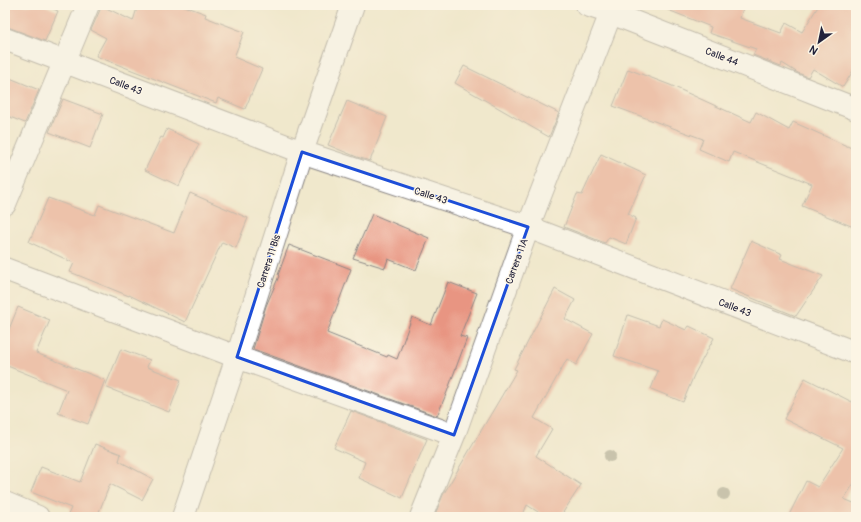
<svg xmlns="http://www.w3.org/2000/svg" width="861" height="522" viewBox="0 0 861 522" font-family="Pangolin,sans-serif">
  <rect width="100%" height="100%" fill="#fcf5e5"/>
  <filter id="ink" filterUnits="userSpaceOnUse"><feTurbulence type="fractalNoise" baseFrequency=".025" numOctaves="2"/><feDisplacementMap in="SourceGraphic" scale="8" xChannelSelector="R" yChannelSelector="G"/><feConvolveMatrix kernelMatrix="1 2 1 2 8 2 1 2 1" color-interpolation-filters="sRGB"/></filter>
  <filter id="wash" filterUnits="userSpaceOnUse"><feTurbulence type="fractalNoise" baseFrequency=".012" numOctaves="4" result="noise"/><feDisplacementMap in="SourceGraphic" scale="16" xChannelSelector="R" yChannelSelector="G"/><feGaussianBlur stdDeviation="0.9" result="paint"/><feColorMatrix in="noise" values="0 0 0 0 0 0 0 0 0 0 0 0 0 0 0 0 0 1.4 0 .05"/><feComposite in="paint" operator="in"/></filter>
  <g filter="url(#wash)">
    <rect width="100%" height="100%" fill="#f0e8cc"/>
    <g id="blocks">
      <path fill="#e89582" d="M5,5H44L58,11L45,41L5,26Z
        M100,5L133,21L138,5H182L206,14L205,17L244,32L234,57L262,69L245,109L218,98L216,103L96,56L106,38L91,30L100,10Z
        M659,5H744L740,18L781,33L786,23L802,32L819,5H856V66L843,87L813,69L808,77L798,73L782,63L781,66L753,55L756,49L709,33L711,27L658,6Z
        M464,66L559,113L549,137L455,83Z
        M628,69L670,85L751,122L756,112L789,130L793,122L856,150V228L802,206L812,184L733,152L729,162L699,149L703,139L613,106Z
        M5,76L39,90L25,123L5,115Z
        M63,99L103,114L90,148L49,132Z
        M347,101L387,117L370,161L357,157L328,145Z
        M167,129L199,144L179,186L145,170L161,137L163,138Z
        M601,154L646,175L628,214L636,218L626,244L609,237L605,243L564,227L577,194L582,195Z
        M190,193L248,218L236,248L222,242L185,322L129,295V296L70,272L74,263L29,242L48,198L95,215L99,205L174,233Z
        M372,214L429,238L416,270L388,259L385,268L353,258Z
        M751,241L782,255L780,259L823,276L796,316L730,289Z
        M289,245L351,269L327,333L387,357L388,355L397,359L412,317L431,325L448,282L477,293L460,336L467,338L447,392L437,416L253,349L266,306L279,276L278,275Z
        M555,289L575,300L565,319L593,334L576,365L567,359L534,418L552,429L536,456L581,485L560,517H546L527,505L522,517H434L443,495L517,370L514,369Z
        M18,307L50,320L36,353L105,380L88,424L58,413L67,390L5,365V339Z
        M628,315L659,326L662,319L686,330L689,326L714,338L694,375L683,402L651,389L658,371L614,356Z
        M121,349L150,360L147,367L181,380L169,412L105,387Z
        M805,378L856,404V480L844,499L856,504V517H788L806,481L818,487L843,448L784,419Z
        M351,411L427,439L402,498L359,478L365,462L334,448Z
        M95,444L121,454L119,461L153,479L142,500L110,484L97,517H67L71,508L31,492L41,467L80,482Z"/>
    </g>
  </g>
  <g filter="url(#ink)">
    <use href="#blocks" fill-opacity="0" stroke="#898584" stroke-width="1"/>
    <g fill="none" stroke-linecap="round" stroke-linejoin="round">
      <defs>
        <path id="minor" d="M587,5L611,13L856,109
          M5,39L302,152L528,227L856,353
          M5,204L88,5
          M5,269L237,357L454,435
          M5,503L38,517
          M183,517L237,357L302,152L353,5
          M421,517L454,435L528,227L614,5"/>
      </defs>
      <use href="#minor" stroke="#898584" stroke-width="24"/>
      <use href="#minor" stroke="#fff" stroke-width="22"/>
    </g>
    <g fill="#999886">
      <circle cx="610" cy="456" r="6"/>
      <circle cx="724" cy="494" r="6"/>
    </g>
  </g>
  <path d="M0 0H861V522H0ZM302,152L528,227L454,435L237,357Z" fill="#f0e8cc" fill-opacity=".55" fill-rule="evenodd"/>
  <path fill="none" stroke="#1d4ed8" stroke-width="3" stroke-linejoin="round" d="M302,152L528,227L454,435L237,357Z"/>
  <g text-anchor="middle" stroke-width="3" stroke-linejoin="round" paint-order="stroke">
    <g font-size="10" fill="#22223b" stroke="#fcf5e5">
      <text transform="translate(722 56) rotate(21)" y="4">Calle 44</text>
      <text transform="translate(126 85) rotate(21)" y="4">Calle 43</text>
      <text transform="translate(431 195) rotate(18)" y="4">Calle 43</text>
      <text transform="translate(268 261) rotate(-72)" y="4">Carrera 11 Bis</text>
      <text transform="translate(516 261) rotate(-70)" y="4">Carrera 11A</text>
      <text transform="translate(735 307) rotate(21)" y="4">Calle 43</text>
    </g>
  </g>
  <rect width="861" height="522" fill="none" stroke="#fcf5e5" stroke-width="20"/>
  <g transform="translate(819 42) rotate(213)" stroke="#fcf5e5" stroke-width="3" paint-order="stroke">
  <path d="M0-3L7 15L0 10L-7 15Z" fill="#22223b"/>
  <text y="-6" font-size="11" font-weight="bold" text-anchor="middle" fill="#22223b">N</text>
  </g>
</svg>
